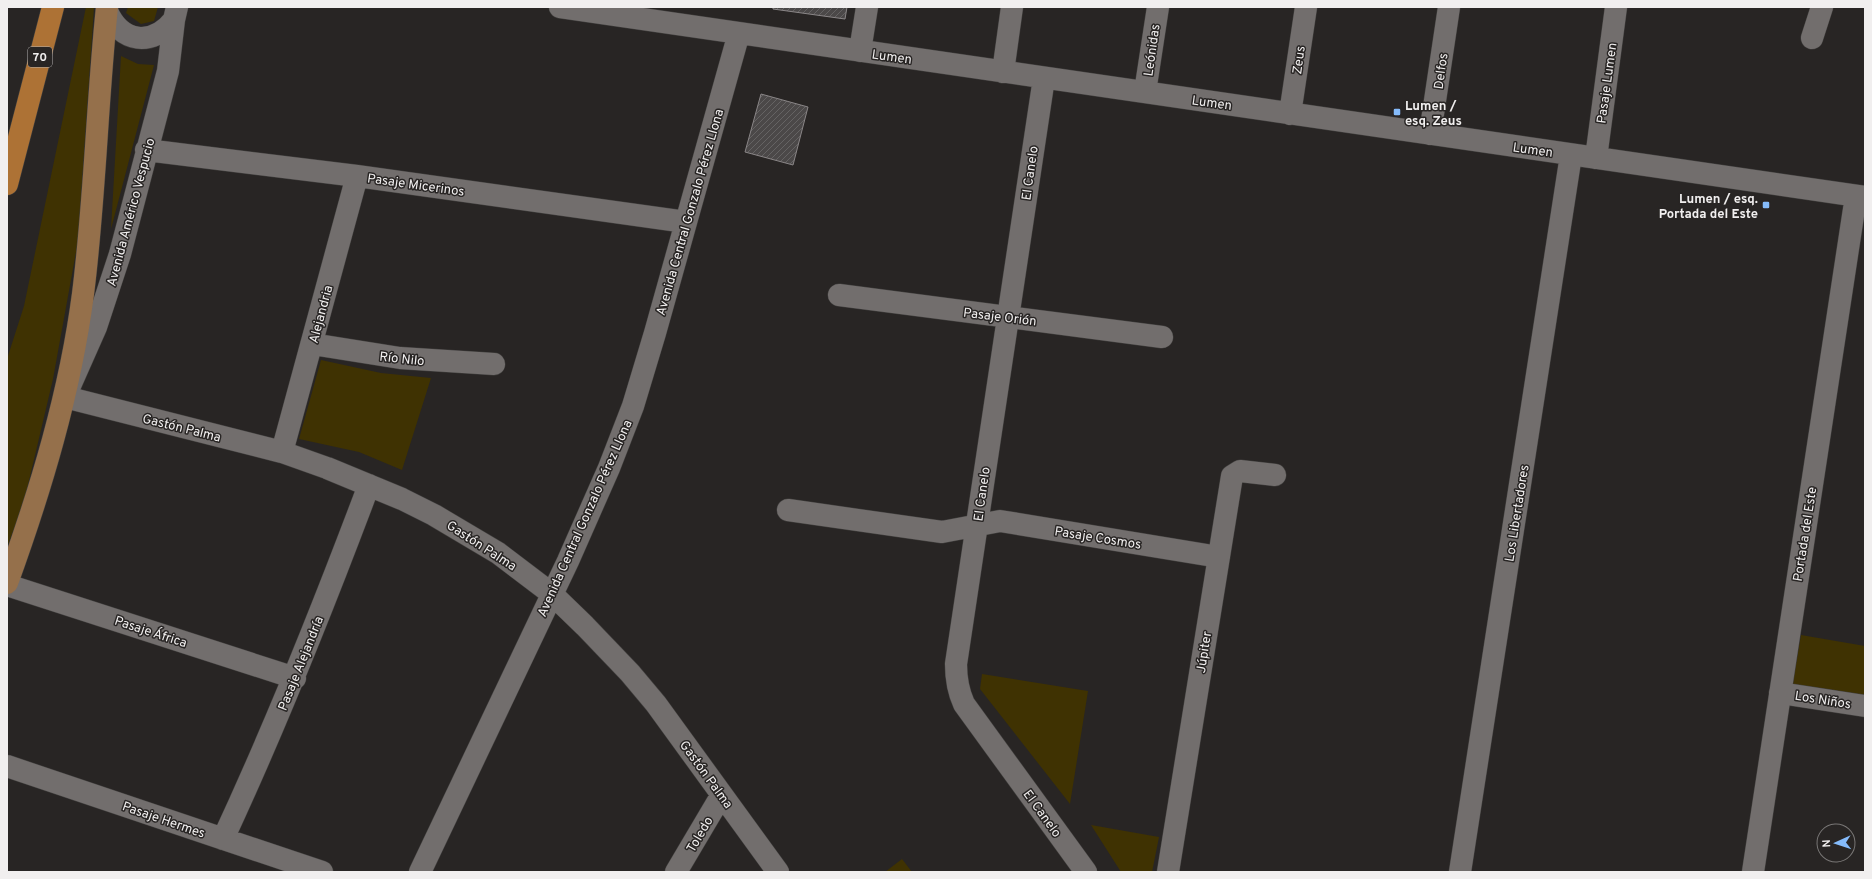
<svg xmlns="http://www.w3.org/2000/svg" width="1872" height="879" viewBox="0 0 1872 879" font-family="Overpass,sans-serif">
  <defs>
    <pattern id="building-hatch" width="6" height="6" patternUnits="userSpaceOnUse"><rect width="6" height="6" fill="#4b4848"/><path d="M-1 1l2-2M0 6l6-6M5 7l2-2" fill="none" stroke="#656363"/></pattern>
  </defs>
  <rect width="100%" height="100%" fill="#282524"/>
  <path fill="#3f3202" d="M86,7H94L78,241L53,379L23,506L7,547V359L24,306Z
    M128,7H158L154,21L141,24L126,13Z
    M121,56L138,64L154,65L111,229Z
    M321,360L381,373L431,378L402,470L359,452L299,439Z
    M1801,635L1865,646V699L1792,686Z
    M982,674L1088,691L1070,804L980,689Z
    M1091,825L1159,837L1152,872H1121Z
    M902,859L912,872H885Z"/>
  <path fill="url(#building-hatch)" stroke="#8a8687" d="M773,7H847L845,19L773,9Z
    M761,94L808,107L793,165L745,152Z"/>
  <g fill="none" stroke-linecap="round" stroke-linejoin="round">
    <defs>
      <path id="minor" d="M177,7L174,20L168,71L120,254L96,327L65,397L282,452L327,468L402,499L434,515L498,553L552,594L585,626L630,673L656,704L778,872
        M560,7L1865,197
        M107,11C121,43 152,47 174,20
        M1812,38L1822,7
        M860,51L867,7
        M1003,72L1012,7
        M1044,78L956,664C956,679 958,691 964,704L1086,872
        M1145,92L1158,7
        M1290,114L1306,7
        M1430,134L1449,7
        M146,150L357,176L686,222
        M1596,158L1616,7
        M839,295L1162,337
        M312,344L400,358L494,364
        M282,452L357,176
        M788,510L942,532L1000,521L1219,557
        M7,585L295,678
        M1780,693L1865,706
        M7,766L322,872
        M223,839C277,723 324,605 369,485
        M420,872L568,561L609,468L633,406L655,333L739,33
        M676,872L721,796
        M1168,872L1232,476L1240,471L1275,475
        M1460,872L1571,155
        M1753,872L1856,196"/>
      <path id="major" d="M7,583C41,489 70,393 83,294C95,199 97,102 107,7"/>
      <path id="highway" d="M7,184L53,7"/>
    </defs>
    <use href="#minor" stroke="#42403f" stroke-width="23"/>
    <use href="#major" stroke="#42403f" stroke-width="23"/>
    <use href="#highway" stroke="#42403f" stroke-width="23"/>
    <use href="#minor" stroke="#726e6d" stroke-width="22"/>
    <use href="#major" stroke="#95704b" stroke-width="22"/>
    <use href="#highway" stroke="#ad7235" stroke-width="22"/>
  </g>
  <g fill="#85bbfb" stroke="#282524" stroke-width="1.5">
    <rect x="1393" y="108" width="8" height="8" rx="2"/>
    <rect x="1762" y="201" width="8" height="8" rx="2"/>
  </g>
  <g text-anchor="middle" stroke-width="3" stroke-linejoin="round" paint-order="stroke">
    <rect fill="#282524" stroke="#b5b2b2" stroke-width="1" x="28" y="47" width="24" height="20" rx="3"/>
    <g font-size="12" font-weight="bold" fill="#f1efef">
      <text x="40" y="61">70</text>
    </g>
    <g font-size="13" fill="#f1efef" stroke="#282524">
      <text transform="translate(1151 50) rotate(-82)" y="5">Leónidas</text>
      <text transform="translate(892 56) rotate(8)" y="5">Lumen</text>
      <text transform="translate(1298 60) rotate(-82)" y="5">Zeus</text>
      <text transform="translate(1440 71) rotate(-82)" y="5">Delfos</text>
      <text transform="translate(1606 83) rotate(-82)" y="5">Pasaje Lumen</text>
      <text transform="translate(1212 102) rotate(8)" y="5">Lumen</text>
      <text transform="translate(1533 149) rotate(8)" y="5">Lumen</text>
      <text transform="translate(1029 173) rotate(-82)" y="5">El Canelo</text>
      <text transform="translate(416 184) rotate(8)" y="5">Pasaje Micerinos</text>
      <text transform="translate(130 212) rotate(-75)" y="5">Avenida Américo Vespucio</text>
      <text transform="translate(689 212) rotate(-74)" y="5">Avenida Central Gonzalo Pérez Llona</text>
      <text transform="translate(320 314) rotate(-75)" y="5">Alejandria</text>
      <text transform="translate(1000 316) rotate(7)" y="5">Pasaje Orión</text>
      <text transform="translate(402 358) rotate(6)" y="5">Río Nilo</text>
      <text transform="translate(182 427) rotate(14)" y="5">Gastón Palma</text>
      <text transform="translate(981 494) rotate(-82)" y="5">El Canelo</text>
      <text transform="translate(1516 513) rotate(-81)" y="5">Los Libertadores</text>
      <text transform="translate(584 518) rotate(-66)" y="5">Avenida Central Gonzalo Pérez Llona</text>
      <text transform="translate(1804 534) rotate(-81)" y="5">Portada del Este</text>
      <text transform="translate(1098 537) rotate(9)" y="5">Pasaje Cosmos</text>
      <text transform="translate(482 545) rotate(33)" y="5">Gastón Palma</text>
      <text transform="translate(151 631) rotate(18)" y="5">Pasaje África</text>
      <text transform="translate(1203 652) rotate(-81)" y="5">Júpiter</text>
      <text transform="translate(300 663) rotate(-68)" y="5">Pasaje Alejandría</text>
      <text transform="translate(1823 699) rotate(9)" y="5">Los Niños</text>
      <text transform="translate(707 774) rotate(54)" y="5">Gastón Palma</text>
      <text transform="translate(1043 813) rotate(54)" y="5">El Canelo</text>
      <text transform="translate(164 819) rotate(19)" y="5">Pasaje Hermes</text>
      <text transform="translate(699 834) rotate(-60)" y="5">Toledo</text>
    </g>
    <g font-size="13" font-weight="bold" fill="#f1efef" stroke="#282524" text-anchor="start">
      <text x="1405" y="110">Lumen /<tspan x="1405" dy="15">esq. Zeus</tspan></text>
      <text x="1758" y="203" text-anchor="end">Lumen / esq.<tspan x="1758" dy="15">Portada del Este</tspan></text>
    </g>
  </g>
  <rect width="1872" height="879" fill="none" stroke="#f1efef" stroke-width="16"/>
  <g transform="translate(1836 843) rotate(267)"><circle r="19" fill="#282524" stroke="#787675"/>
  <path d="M0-3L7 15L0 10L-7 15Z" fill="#85bbfb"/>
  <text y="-6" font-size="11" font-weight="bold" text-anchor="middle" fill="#f1efef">N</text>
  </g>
</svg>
